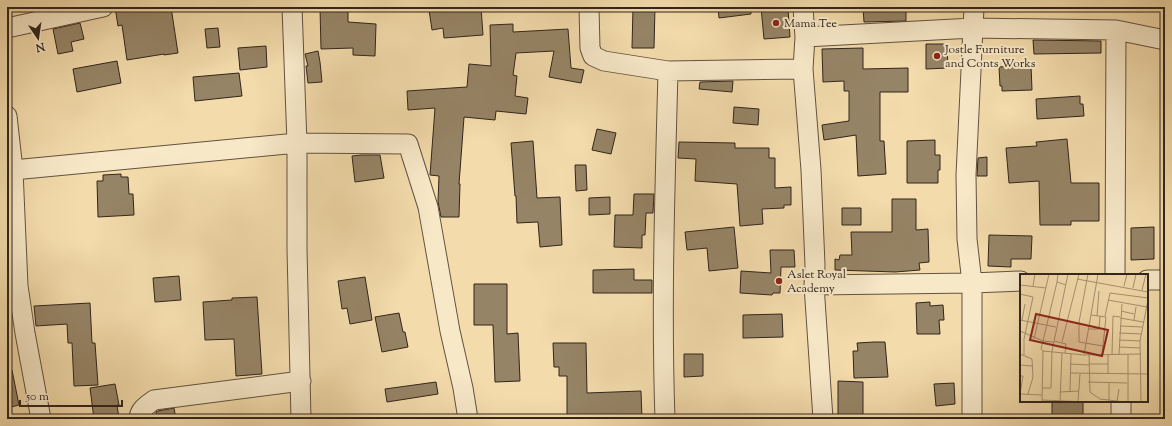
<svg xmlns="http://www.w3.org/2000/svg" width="1172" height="426" viewBox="0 0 1172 426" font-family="'Sorts Mill Goudy',serif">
  <rect width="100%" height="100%" fill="#f3dbab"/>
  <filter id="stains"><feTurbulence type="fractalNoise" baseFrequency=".005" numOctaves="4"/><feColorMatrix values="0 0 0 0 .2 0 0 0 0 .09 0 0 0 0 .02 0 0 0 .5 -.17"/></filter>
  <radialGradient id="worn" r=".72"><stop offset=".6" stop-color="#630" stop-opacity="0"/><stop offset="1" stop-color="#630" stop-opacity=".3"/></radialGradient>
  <path fill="#968466" stroke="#32251c" d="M115,7H171L178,53L164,55V54L127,60L122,25L118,26Z
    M348,7V22L376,24L375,56L353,55V48L321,49L320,8Z
    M450,7H481L483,35L444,38L443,28L432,30L429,10Z
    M633,7H655L654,48H632Z
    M718,7H751V14L719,18Z
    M761,7H784V9H788L790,37L764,39Z
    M863,7H906V21L864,22Z
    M80,23L84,39L71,42L73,51L58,54L53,29Z
    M513,24V32L568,29L571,68L584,70L581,83L549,77L554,51L516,53L513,75L517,76L515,96L528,98L526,114L496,111L495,120L464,117L459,184H460L459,217H441L438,202L439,176L430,175L435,108L408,110L407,91L467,87L469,64L491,66L490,25Z
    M218,28L220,47L207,48L205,29Z
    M1033,40L1101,41V53L1034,54Z
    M926,44H947L948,68L926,69Z
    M266,46L267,67L240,70L238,48Z
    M863,48V69L908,68V92H880V141H884L886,174L858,176L856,135L824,140L822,125L849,121V91H844V81L823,82L822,49Z
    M318,51L320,62L322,82L308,83L306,66H308L305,54Z
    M117,61L121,83L77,92L73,69Z
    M1031,65L1032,90L1002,91V86H1000L999,67Z
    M239,73L242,96L195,101L193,77Z
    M733,81L732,92L699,89L700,82Z
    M1080,96V104H1083L1084,116L1037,119L1036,99Z
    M734,107L759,109L758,125L733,123Z
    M597,129L616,133L611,154L592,150Z
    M1067,139L1071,183H1099V221H1071V225H1040L1039,181L1009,183L1006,148L1037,146L1036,142Z
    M935,140V155H940V170H938V183H907V141Z
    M533,141L537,198L560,197L562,245L540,247L538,222L517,223L516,196H515L511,143Z
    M679,142L735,143V148H769V158H775V188L791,187V205H784V208L762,209L763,224L740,226L737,184L695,181L696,159L678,158Z
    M361,155H380L384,178L355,182L352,156Z
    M987,157V176H977L978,158Z
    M575,165H586L587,190L576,191Z
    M121,174V177H128L129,194H133L134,215L98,217L97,181H103V175Z
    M634,194H654L653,213H646L645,235H642V248L614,247L615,215H633Z
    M610,197V214L589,215V198Z
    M892,199H916V230L928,229L929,262L919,263L920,270L895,272L835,270V259L839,260L840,255H852L851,232H892Z
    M842,208H861V225H842Z
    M734,227L738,268L709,271L707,248L687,250L685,232Z
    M1154,227V259L1131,260V228Z
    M989,235L1032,236L1031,259H1011V267L988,266Z
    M770,250H794L795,267H781L780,293H773L772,295L740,293L741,271L771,273Z
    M634,269V280H652V293H593V270Z
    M179,276L181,300L155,302L153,278Z
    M365,277L372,320L350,324L347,308L342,309L338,281Z
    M474,284H507V334L518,333L520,381L495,382L493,325H474Z
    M257,297L262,374L236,376L234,339L205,340L203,302L232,300V298Z
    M930,302V306L943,305L944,320H939L940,334H917L916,303Z
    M90,303L92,343H95L98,385L74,386L72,343H68L67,324L36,326L34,306Z
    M399,313L403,332H405L408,347L382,352L375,317Z
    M782,314L783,337L743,338V315Z
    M874,342H885L888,377L854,378L853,351H858L857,343Z
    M553,343H586L587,393L641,391L642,419H567V376H559V367H554Z
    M684,354H703V376L684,377Z
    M12,370L19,405L7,408V371Z
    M838,381L863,382V419H838Z
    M436,382L438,394L387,402L385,389Z
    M954,383L955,404L936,406L934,384Z
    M115,384L119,405H117L119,418L110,419H94L90,388Z
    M1052,401H1083V419H1052Z
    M174,408L176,419H157L156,412L158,411Z"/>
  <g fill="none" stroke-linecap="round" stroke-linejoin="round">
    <defs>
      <path id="minor" d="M292,7L297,143V249L301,419
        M589,7L590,48L593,56L604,61L668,71L803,69
        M803,7L805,37L803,69L811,170L815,265L814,285L823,419
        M974,7L973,28L1116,30L1165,40
        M7,28L103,7
        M805,37L973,28L966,175L967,239L972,283V419
        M7,116L13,170L18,286L25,333L41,419
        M13,170L297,143L408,144L428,207L450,331L463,388L468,419
        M1115,275L1116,30
        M1147,280H1165
        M814,285L972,283L1021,281
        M1121,401V419
        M139,419C139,410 147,405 154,400L301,381
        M665,419C661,303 665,187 668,71"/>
    </defs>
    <use href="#minor" stroke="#625240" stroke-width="21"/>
    <use href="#minor" stroke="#f7e8c8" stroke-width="19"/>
  </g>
  <g fill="#8f2418" stroke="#f7e8c8" stroke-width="1.5">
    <circle cx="776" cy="23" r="4"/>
    <circle cx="937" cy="56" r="4"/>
    <circle cx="779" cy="281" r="4"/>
  </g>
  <g text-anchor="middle" stroke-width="4" stroke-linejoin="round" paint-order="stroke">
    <g font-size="12" fill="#32251c" stroke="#f7e8c8" text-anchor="start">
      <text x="784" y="27">Mama Tee</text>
      <text x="945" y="53">Jostle Furniture<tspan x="945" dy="14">and Conts Works</tspan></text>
      <text x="787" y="278">Aslet Royal<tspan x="787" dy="14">Academy</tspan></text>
    </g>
  </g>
  <g transform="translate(1020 274)">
    <rect width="128" height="128" fill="#f3dbab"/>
    <path fill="none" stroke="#a69272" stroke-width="1" d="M38,0L37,8L46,11M68,0L59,48V68L83,72M57,5L128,18M0,11L26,14M13,12L15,0M104,12L107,0M113,14L116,0M122,16L126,0M0,20L13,23L4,65V81M88,26L127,33M101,37L114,40M71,41L86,43L82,80M77,42L79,17M85,42L90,19L128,24M100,44L123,48M0,46L36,53M2,46L5,30M114,46L116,33M100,52L122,53M69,55H79L80,42M0,57L23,67L21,75L23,77L22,128M99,59L121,60M14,65L29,0M99,66L120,67M34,67L46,70L45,79M33,68L23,67L37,8M42,68L59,0M99,73L120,74M23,77L64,81L121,80M0,80L12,85L13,103L8,120M69,80L70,118L80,125L105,128M88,80V100M99,80L102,30M108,80V128M64,81L78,0M92,81L93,42L100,43M50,90L69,91M69,90H88M0,91L12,92M50,99L128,100M0,102H3L0,120M68,108L107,109M89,108V126M22,114H31L32,77L48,0M40,118L59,117M50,118L51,80M0,120L22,121M22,126L69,128M58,127L60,100M97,127L99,115M40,128L42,79M121,128L120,67L128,26"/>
    <path fill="#8f2418" fill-opacity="0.15" stroke="#8f2418" stroke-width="2" d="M16,40L88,56L82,82L10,66Z"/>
    <rect width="128" height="128" fill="none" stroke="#32251c" stroke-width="2"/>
  </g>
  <rect width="1172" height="426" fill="none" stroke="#f3dbab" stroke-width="24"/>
  <rect x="8" y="8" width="1156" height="410" fill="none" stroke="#32251c" stroke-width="2"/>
  <rect x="12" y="12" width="1148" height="402" fill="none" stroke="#32251c"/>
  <g transform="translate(38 38) rotate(167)" stroke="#f7e8c8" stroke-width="3" paint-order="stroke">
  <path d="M0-3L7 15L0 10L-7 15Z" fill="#32251c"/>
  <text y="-6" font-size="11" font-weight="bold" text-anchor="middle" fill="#32251c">N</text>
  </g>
  <path d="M20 400v6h102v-6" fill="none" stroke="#32251c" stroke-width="2"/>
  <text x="26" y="400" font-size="12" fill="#32251c" stroke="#f7e8c8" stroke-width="3" paint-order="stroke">50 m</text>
  <rect width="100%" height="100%" filter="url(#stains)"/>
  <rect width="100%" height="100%" fill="url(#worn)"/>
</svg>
